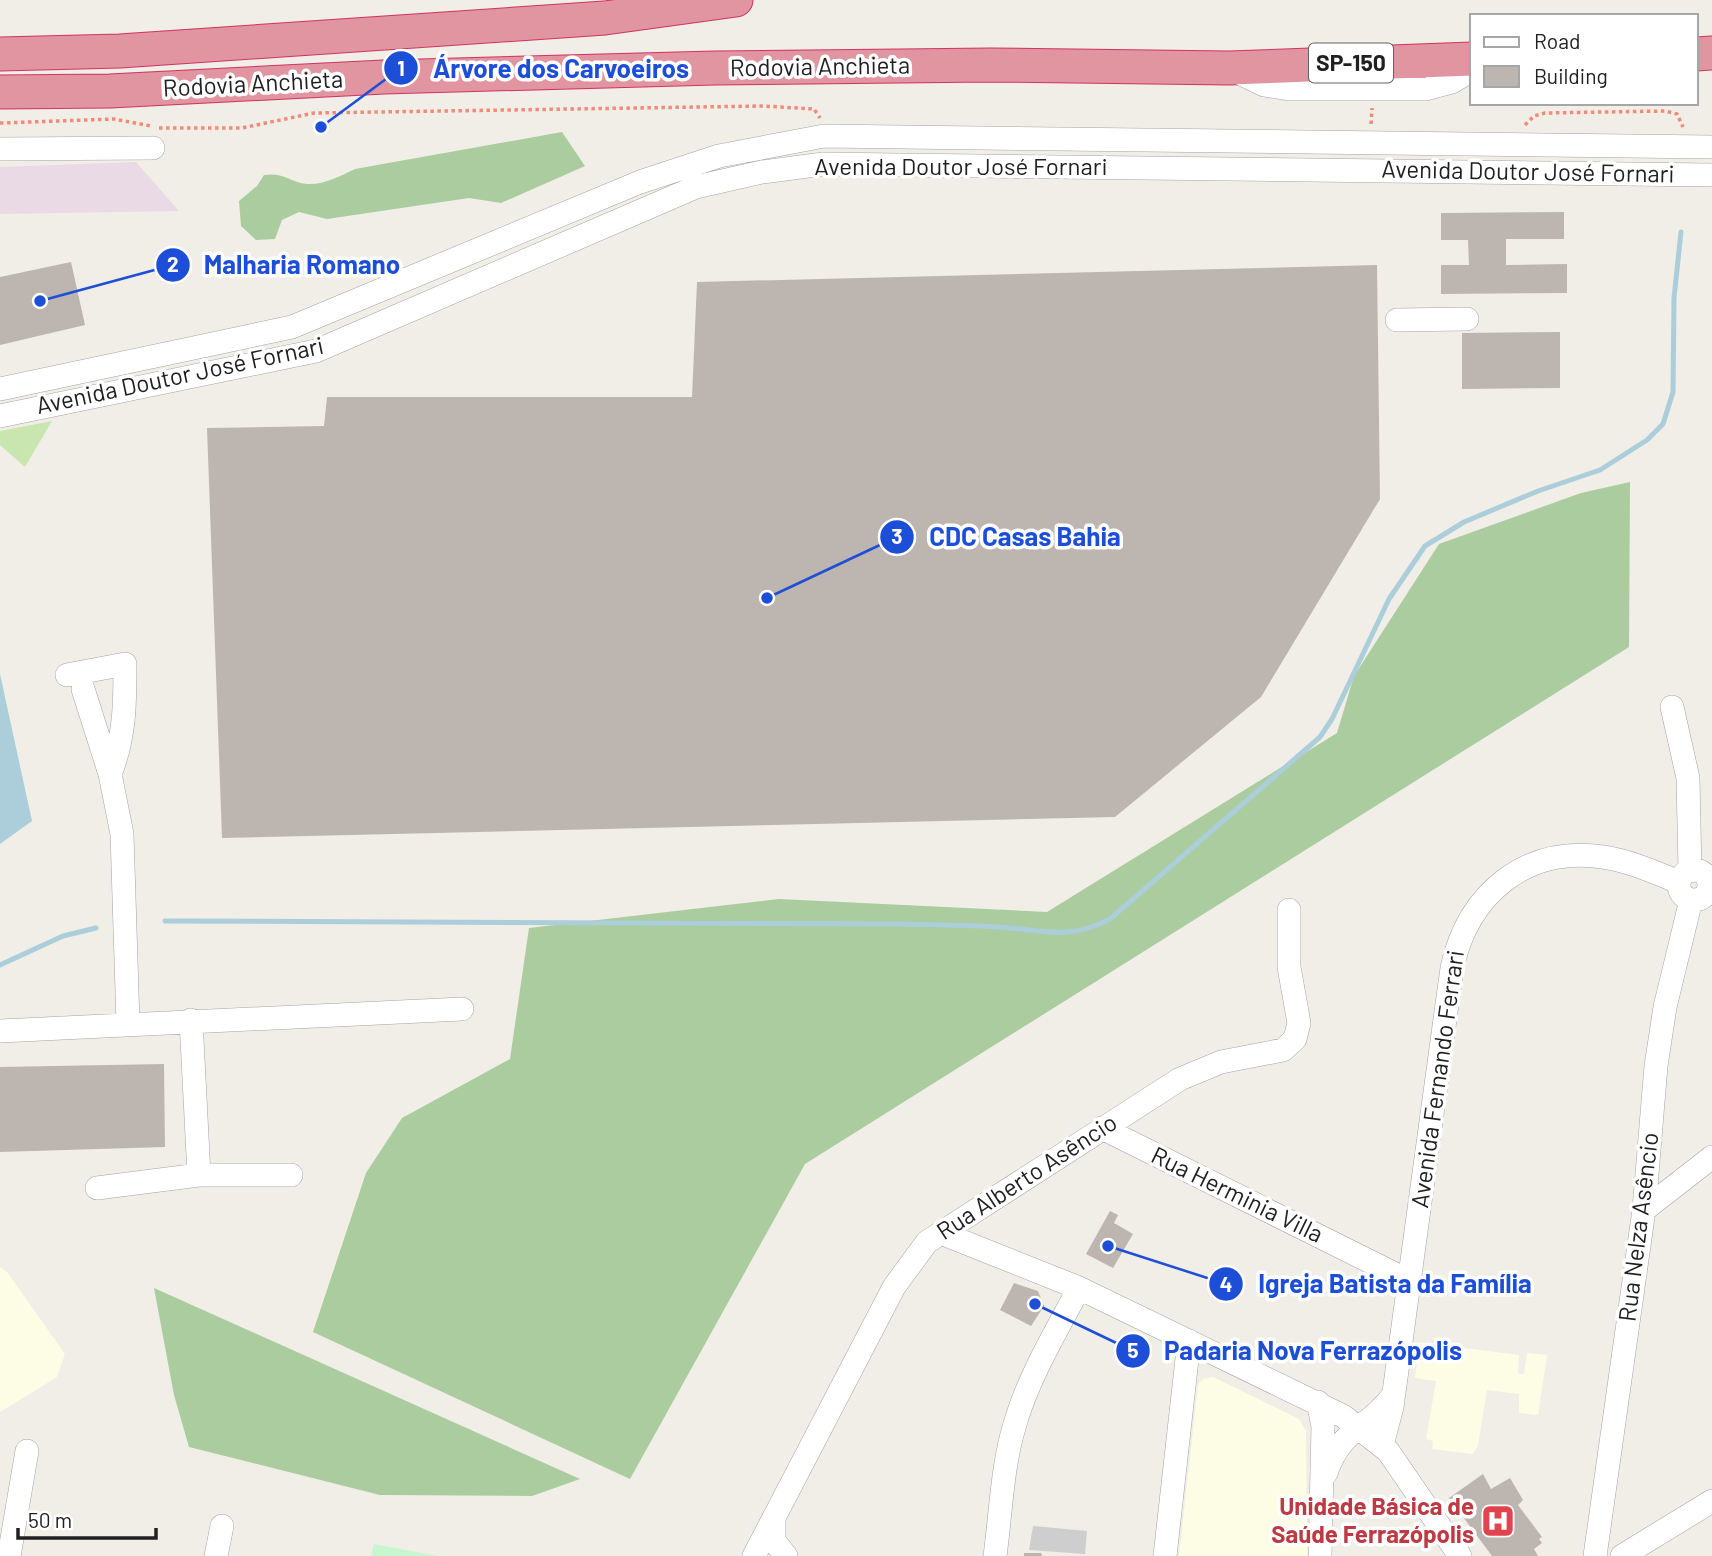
<svg xmlns="http://www.w3.org/2000/svg" width="1712" height="1556" viewBox="0 0 1712 1556" font-family="Barlow,sans-serif">
  <rect width="100%" height="100%" fill="#f0eee7"/>
  <path fill="#e9dae5" d="M136,162L179,211L0,214V167Z"/>
  <path fill="#fcfde4" d="M0,1267L7,1272L65,1354L57,1377L0,1412Z
    M1419,1342L1519,1355L1518,1374H1524L1527,1353L1547,1355L1538,1415L1519,1413V1394L1487,1390L1478,1446L1473,1454L1432,1449L1433,1441L1426,1439L1436,1381L1415,1378Z
    M1213,1377L1299,1419L1306,1431L1307,1556H1179L1198,1385L1203,1379Z"/>
  <path fill="#cecece" d="M1033,1526L1087,1531L1085,1554L1029,1550Z"/>
  <path fill="#c9e6b1" d="M52,421L25,467L0,445V431Z"/>
  <path fill="#aacc9f" d="M562,132L585,166L501,203L469,198L327,219L299,212L282,220L275,239L256,240L241,226L239,201L257,186L264,175C284,172 289,182 307,184C324,185 340,176 355,169Z
    M1630,482L1629,647L805,1164L630,1479L313,1332L366,1173L402,1118L510,1059L529,928L779,899L1047,912L1337,733L1354,676L1439,544L1581,493Z
    M154,1288L580,1479L532,1496L380,1495L189,1447L174,1395Z"/>
  <path fill="#c8f6ce" d="M374,1544L437,1556H371Z"/>
  <path fill="#abceda" d="M0,674L32,821L0,844Z"/>
  <g fill="none" stroke-linecap="round" stroke-linejoin="round">
    <path stroke="#abceda" stroke-width="5" d="M165,921L901,924C934,925 966,925 999,927C1043,930 1068,941 1110,919L1320,737L1332,719L1389,599L1425,546L1464,522L1538,491L1600,470L1647,440L1663,424L1673,392L1674,298L1681,232
      M0,965L63,936L96,928"/>
  </g>
  <path fill="#bdb6b0" d="M1564,212V239H1506V265L1567,264V293L1441,294V265H1469L1468,240H1441V213Z
    M71,262L85,325L0,345V277Z
    M1377,265L1380,499L1261,697L1115,817L222,838L207,428L324,426L327,397H692L697,282Z
    M1560,332V388L1462,389V333Z
    M164,1064L165,1147L0,1152V1067Z
    M1110,1211L1118,1215L1114,1223L1133,1234L1113,1268L1086,1254Z
    M1014,1283L1038,1291L1044,1306L1031,1326L1000,1310Z
    M1483,1474L1491,1489L1510,1478L1523,1500L1518,1505L1542,1537L1539,1539L1542,1543L1534,1549L1538,1556H1492L1449,1498Z
    M1024,1553H1041L1042,1556H1024Z"/>
  <g fill="none" stroke-linecap="round" stroke-linejoin="round">
    <defs>
      <path id="minor" d="M1235,71L1264,85L1289,89H1426L1452,82L1472,70
        M0,149L153,148
        M1397,320L1467,319
        M0,389L292,327L640,182L719,156L824,136L1712,147
        M0,416L316,351L696,187L762,172L823,164L1712,175
        M67,675L125,664C125,703 125,737 110,774
        M83,689L110,774L122,834L128,1023
        M1672,707L1688,778L1690,871
        M1679 885a15 15 0 1 1 30 0a15 15 0 1 1-30 0Z
        M191,1020L199,1175
        M0,1031L462,1009
        M1102,1128L1409,1281
        M97,1188L199,1175H291
        M1644,1210L1712,1157
        M941,1233L1079,1288L1343,1416L1388,1451L1460,1556
        M1318,1402L1323,1426L1320,1556
        M1382,1445L1392,1407L1452,968C1468,894 1525,846 1603,857C1630,861 1654,872 1679,882
        M1326,1473C1342,1426 1368,1430 1394,1394
        M774,1518V1541L786,1556
        M9,1556L27,1451
        M216,1556L222,1526
        M754,1556L894,1287L927,1242L1180,1079L1221,1062L1283,1050L1295,1039L1299,1023L1289,967V910
        M995,1556C1001,1512 1002,1466 1015,1424C1029,1376 1056,1332 1079,1288
        M1165,1556L1189,1341
        M1595,1556L1644,1210L1656,1066L1665,1007L1691,900
        M1622,1556L1712,1501"/>
      <path id="highway" d="M0,54L120,51L605,18L736,0
        M1696,54L1712,53
        M0,92L110,91L384,77L715,68L991,65L1229,68L1472,59"/>
    </defs>
    <use href="#minor" stroke="#a4a4a4" stroke-width="24"/>
    <use href="#highway" stroke="#cf3362" stroke-width="35"/>
    <path stroke="#f18a78" stroke-width="3.5" stroke-dasharray="3.5 3.5" stroke-linecap="butt" d="M0,123L114,119L151,126
      M1371,124L1372,108
      M1525,125L1534,116L1545,113L1665,111L1677,114L1683,127
      M159,128H242L314,113L763,106L814,109L820,118"/>
    <use href="#minor" stroke="#fff" stroke-width="23"/>
    <use href="#highway" stroke="#e195a0" stroke-width="33"/>
  </g>
  <defs>
    <symbol id="hospital-square" viewBox="-11 -11 22 22"><rect x="-9" y="-9" width="18" height="18" rx="4" fill="#e0444e" stroke="#fff"/><path d="M-5-5h3v3.5h4V-5h3V5h-3V1.5h-4V5h-3Z" fill="#fff"/></symbol>
  </defs>
  <g fill-rule="evenodd">
    <use href="#hospital-square" x="1479" y="1502" width="38" height="38"/>
  </g>
  <g text-anchor="middle" stroke-width="7" stroke-linejoin="round" paint-order="stroke">
    <rect fill="#fff" stroke="#636363" stroke-width="2" x="1309" y="43.5" width="84" height="39" rx="5"/>
    <g font-size="23" font-weight="bold" fill="#202020">
      <text x="1351" y="71">SP-150</text>
    </g>
    <g font-size="24" fill="#202020" stroke="#fff">
      <text transform="translate(820 67) rotate(-1)" y="8">Rodovia Anchieta</text>
      <text transform="translate(253 84) rotate(-3)" y="8">Rodovia Anchieta</text>
      <text x="961" y="175">Avenida Doutor José Fornari</text>
      <text transform="translate(1528 172) rotate(1)" y="8">Avenida Doutor José Fornari</text>
      <text transform="translate(180 376) rotate(-12)" y="8">Avenida Doutor José Fornari</text>
      <text transform="translate(1438 1079) rotate(-82)" y="8">Avenida Fernando Ferrari</text>
      <text transform="translate(1027 1177) rotate(-33)" y="8">Rua Alberto Asêncio</text>
      <text transform="translate(1237 1195) rotate(26)" y="8">Rua Herminia Villa</text>
      <text transform="translate(1639 1227) rotate(-83)" y="8">Rua Nelza Asêncio</text>
    </g>
    <g font-size="24" font-weight="bold" fill="#be3a42" stroke="#fff" text-anchor="end">
      <text x="1474" y="1515">Unidade Básica de<tspan x="1474" dy="28">Saúde Ferrazópolis</tspan></text>
    </g>
  </g>
  <path fill="none" stroke="#1d4ed8" stroke-width="2.5" d="M321 127L401 68M40 301L173 265M767 598L897 537M1108 1246L1226 1284M1035 1304L1133 1351"/>
  <g fill="#1d4ed8" stroke="#fff" stroke-width="2.5">
    <circle cx="321" cy="127" r="7"/>
    <circle cx="40" cy="301" r="7"/>
    <circle cx="767" cy="598" r="7"/>
    <circle cx="1108" cy="1246" r="7"/>
    <circle cx="1035" cy="1304" r="7"/>
    <circle cx="401" cy="68" r="18"/>
    <circle cx="173" cy="265" r="18"/>
    <circle cx="897" cy="537" r="18"/>
    <circle cx="1226" cy="1284" r="18"/>
    <circle cx="1133" cy="1351" r="18"/>
  </g>
  <g font-size="21" text-anchor="middle" font-weight="bold" fill="#fff">
    <text x="401" y="76">1</text>
    <text x="173" y="272">2</text>
    <text x="897" y="544">3</text>
    <text x="1226" y="1292">4</text>
    <text x="1133" y="1358">5</text>
  </g>
  <g font-size="26" text-anchor="middle" font-weight="bold" fill="#1d4ed8" stroke="#fff" stroke-width="7" stroke-linejoin="round" paint-order="stroke">
    <text x="561" y="78">Árvore dos Carvoeiros</text>
    <text x="302" y="274">Malharia Romano</text>
    <text x="1025" y="546">CDC Casas Bahia</text>
    <text x="1395" y="1293">Igreja Batista da Família</text>
    <text x="1313" y="1360">Padaria Nova Ferrazópolis</text>
  </g>
  <rect x="1470" y="14" width="228" height="91" fill="#ffffff" stroke="#a6a6a6" stroke-width="2"/>
  <rect x="1484" y="37" width="35" height="10" fill="#ffffff" stroke="#a6a6a6" stroke-width="2"/>
  <text x="1534" y="49" font-size="21" fill="#202020">Road</text>
  <rect x="1484" y="66" width="35" height="21" fill="#bdb6b0" stroke="#a6a6a6" stroke-width="2"/>
  <text x="1534" y="84" font-size="21" fill="#202020">Building</text>
  <path d="M18 1528v10h138v-10" fill="none" stroke="#202020" stroke-width="3.5"/>
  <text x="28" y="1528" font-size="21" fill="#202020" stroke="#ffffff" stroke-width="5" paint-order="stroke">50 m</text>
</svg>
